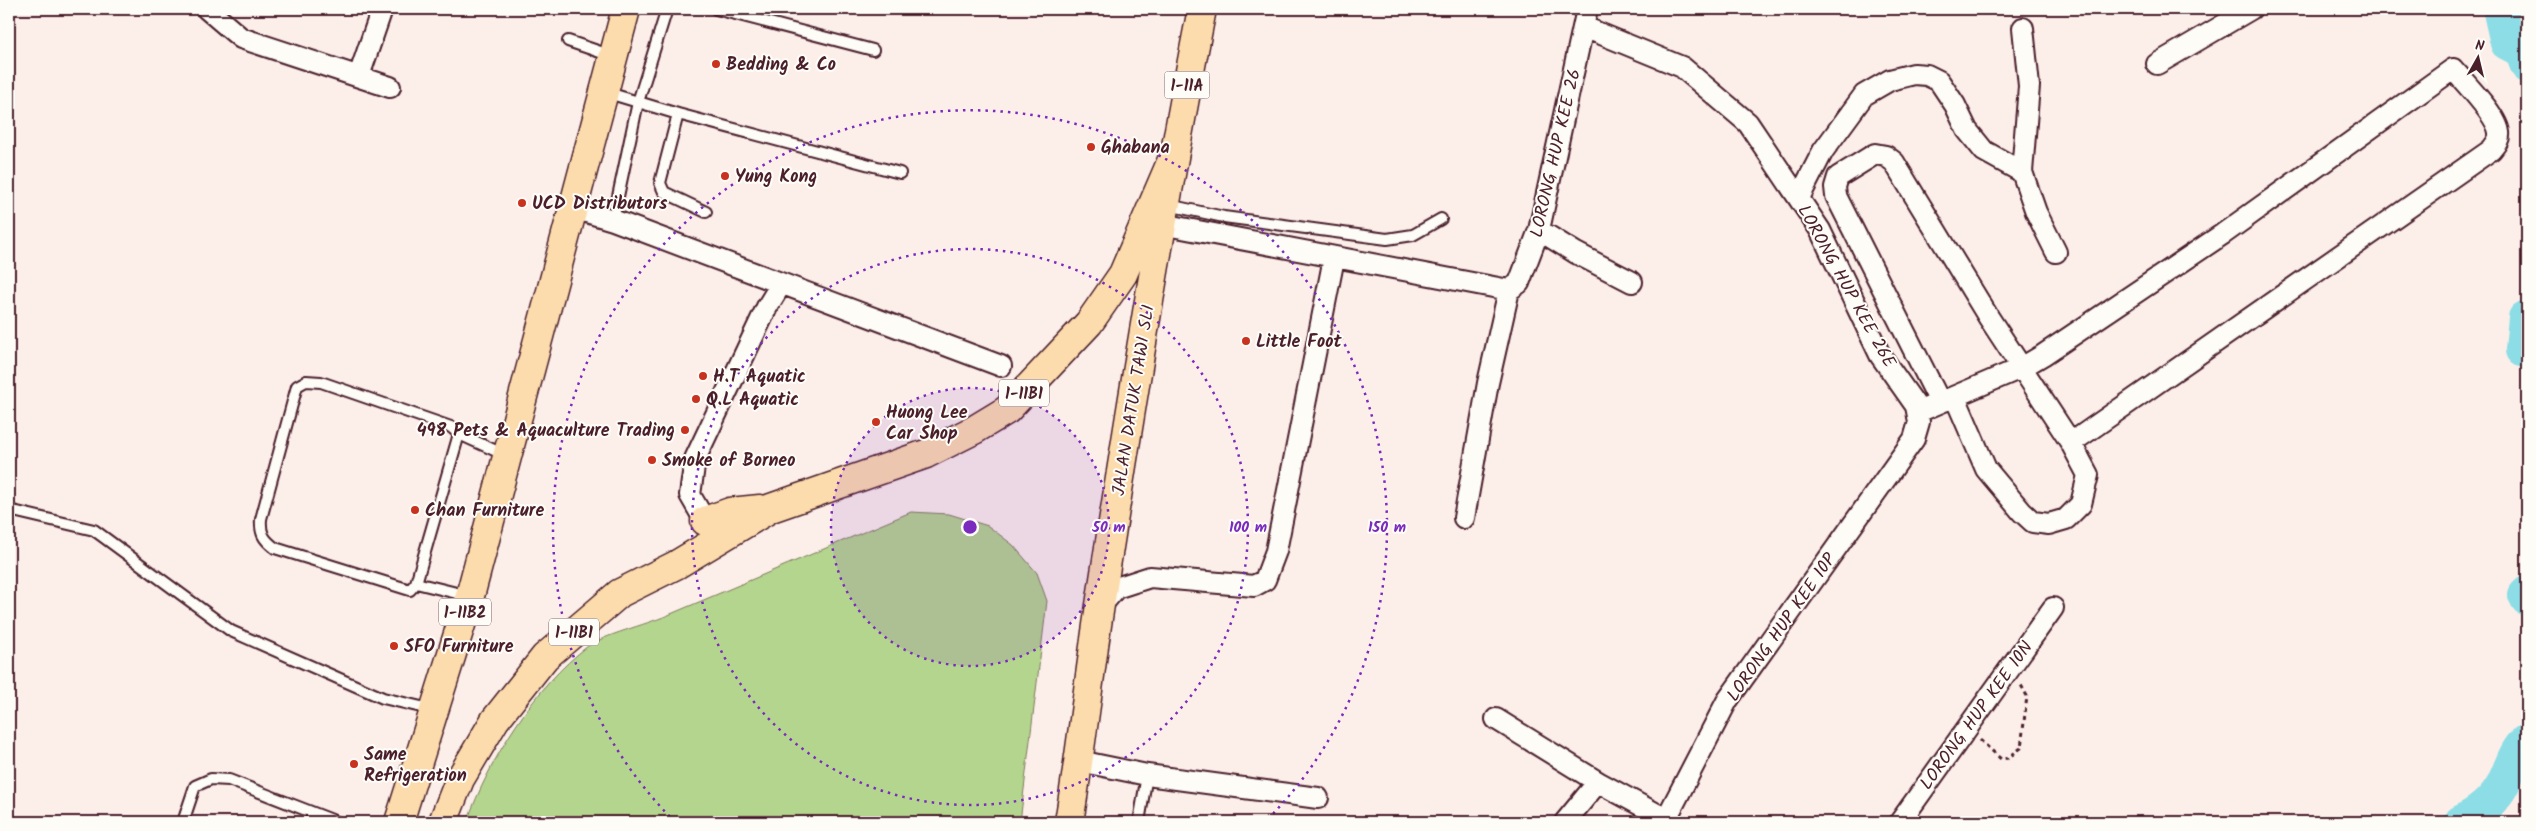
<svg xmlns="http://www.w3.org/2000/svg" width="2536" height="831" viewBox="0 0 2536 831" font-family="Kalam,sans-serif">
  <rect width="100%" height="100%" fill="#fcefea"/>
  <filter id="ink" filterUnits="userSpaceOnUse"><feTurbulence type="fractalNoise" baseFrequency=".02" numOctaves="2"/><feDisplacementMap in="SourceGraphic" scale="10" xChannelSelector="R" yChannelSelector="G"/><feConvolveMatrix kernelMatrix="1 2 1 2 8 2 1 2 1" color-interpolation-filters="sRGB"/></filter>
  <g filter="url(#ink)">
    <path fill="#b4d58e" stroke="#7f7a5c" d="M911,512L949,514L988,526L1013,545L1037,573L1047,601L1020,822H467C489,760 535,686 588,646C602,636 647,624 666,616C748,581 829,547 911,512Z"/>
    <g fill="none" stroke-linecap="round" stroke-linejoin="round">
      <path stroke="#8cdde5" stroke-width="34" d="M2503,9L2500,12L2507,43L2521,50L2527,66
        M2527,317L2525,318L2522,350L2527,351
        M2527,593L2525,595L2527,599
        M2461,822C2477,814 2494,801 2503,784C2511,768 2514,752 2527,740"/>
      <defs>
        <path id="lane" d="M716,9L873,50
          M568,41L612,56
          M605,92L678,114L660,183L664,192L706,212
          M678,114L900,173
          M1168,205L1224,217L1387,239L1413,235L1441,219
          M613,220L638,102L667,9
          M459,434L451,427L321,382L306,381L297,386L261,519C260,533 263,539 275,548L410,590L416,583L459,434L505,455
          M9,510L94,530L231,631L383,698L434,710
          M416,583L469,596
          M183,822L195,786L211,779L229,780L337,822
          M1139,822L1147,775"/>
        <path id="street" d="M207,9L241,38L390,87
          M1584,27L1682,67L1748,123L1820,230L1880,355L1916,406L1919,422L1914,439L1727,701L1666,819L1672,822
          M2157,64L2251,9
          M359,76L382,9
          M2022,172L2029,86L2023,28
          M1799,198L1823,151L1864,95L1890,80L1914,74L1927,75L1939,81L1955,105L1967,130L1984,151L2022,172L2036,212L2056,252
          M573,208L613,220L1001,366
          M1161,224L1509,290
          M1539,230L1576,253L1632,282
          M1509,290L1519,283L1539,230L1587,9
          M1940,402L1836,196L1835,187L1838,177L1875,154L1886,156L1894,162L1989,318L2071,443L2088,475L2081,504L2066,519L2049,524L2033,522L2022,512L1986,469L1955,397
          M1918,412L2021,368L2043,355L2223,234L2453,69C2464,82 2498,116 2499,133C2500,140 2495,145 2491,150L2071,443
          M1464,518L1488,383L1509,290
          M705,521L690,495L695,459L767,307L781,284
          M1100,607L1116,588L1150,577L1254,586L1265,580L1276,551L1334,258
          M1496,719L1598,782
          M1079,761L1147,775L1318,798
          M1565,822L1598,782L1666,819
          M1900,822L2053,608"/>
        <path id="highway" d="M705,521L730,512L760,509
          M399,822L470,596L626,9
          M443,822L460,779L495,720L545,657L620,593L676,565L771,508L926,454L974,430L1007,410L1089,323L1123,274L1172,160
          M1069,822C1081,750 1089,677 1100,605C1131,406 1163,207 1202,9"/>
      </defs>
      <use href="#lane" stroke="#4a1f2b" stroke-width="14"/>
      <use href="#street" stroke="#4a1f2b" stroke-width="24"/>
      <use href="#highway" stroke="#4a1f2b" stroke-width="31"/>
      <path stroke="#4a1f2b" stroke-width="3" stroke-dasharray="4 4" stroke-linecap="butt" d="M1980,740L2001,759L2008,758L2021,748L2027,696L2021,685"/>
      <use href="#lane" stroke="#fdfcf7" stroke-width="10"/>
      <use href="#street" stroke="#fdfcf7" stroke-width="20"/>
      <use href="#highway" stroke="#fcdcac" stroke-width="28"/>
    </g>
  </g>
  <circle cx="970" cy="527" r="139" fill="#7b2cbf" fill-opacity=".12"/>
  <g fill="none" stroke="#7b2cbf" stroke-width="2.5" stroke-dasharray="2.5 5">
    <circle cx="970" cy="527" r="139"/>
    <circle cx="970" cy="527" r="278"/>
    <path d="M675 822A417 417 0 1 1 1265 822"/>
  </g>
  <g fill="#c8321e" stroke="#fdfcf7" stroke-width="2">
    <circle cx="716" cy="64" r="5"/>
    <circle cx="1091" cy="147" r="5"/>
    <circle cx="725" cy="176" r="5"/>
    <circle cx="522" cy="203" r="5"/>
    <circle cx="1246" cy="341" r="5"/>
    <circle cx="703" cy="376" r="5"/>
    <circle cx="696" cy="399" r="5"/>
    <circle cx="876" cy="422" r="5"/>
    <circle cx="685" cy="430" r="5"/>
    <circle cx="652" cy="460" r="5"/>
    <circle cx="415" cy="510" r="5"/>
    <circle cx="394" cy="646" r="5"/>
    <circle cx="354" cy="764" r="5"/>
  </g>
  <g text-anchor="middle" stroke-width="4" stroke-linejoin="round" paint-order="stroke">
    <g fill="#fdfcf7" stroke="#806168" stroke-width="1">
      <rect x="1164.5" y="71.5" width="45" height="27" rx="4"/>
      <rect x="999" y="379.5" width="50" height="27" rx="4"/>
      <rect x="439" y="598.5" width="52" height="27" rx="4"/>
      <rect x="549" y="618.5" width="50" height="27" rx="4"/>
    </g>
    <g font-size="16" font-weight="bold" fill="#4a1f2b">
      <text x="1187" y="91">1-11A</text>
      <text x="1024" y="399">1-11B1</text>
      <text x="465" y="618">1-11B2</text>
      <text x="574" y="638">1-11B1</text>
    </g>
    <g font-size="18" font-weight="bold" fill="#4a1f2b" stroke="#fdfcf7" text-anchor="start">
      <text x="726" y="70">Bedding &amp; Co</text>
      <text x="1101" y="153">Ghabana</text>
      <text x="735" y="182">Yung Kong</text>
      <text x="532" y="209">UCD Distributors</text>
      <text x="1256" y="347">Little Foot</text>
      <text x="713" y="382">H.T Aquatic</text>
      <text x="706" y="405">Q.L Aquatic</text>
      <text x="886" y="418">Huong Lee<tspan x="886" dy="21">Car Shop</tspan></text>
      <text x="675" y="436" text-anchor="end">498 Pets &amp; Aquaculture Trading</text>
      <text x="662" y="466">Smoke of Borneo</text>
      <text x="425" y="516">Chan Furniture</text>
      <text x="404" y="652">SFO Furniture</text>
      <text x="364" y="760">Same<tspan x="364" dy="21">Refrigeration</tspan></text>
    </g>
    <g font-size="18" fill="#4a1f2b" stroke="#fdfcf7">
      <text transform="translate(1555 153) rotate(-77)" y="6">LORONG HUP KEE 26</text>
      <text transform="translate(1847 286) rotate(61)" y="6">LORONG HUP KEE 26E</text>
      <text transform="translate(1133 400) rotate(-81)" y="6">JALAN DATUK TAWI SLI</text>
      <text transform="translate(1781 627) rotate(-55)" y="6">LORONG HUP KEE 10P</text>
      <text transform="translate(1976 715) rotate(-54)" y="6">LORONG HUP KEE 10N</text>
    </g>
  </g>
  <circle cx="970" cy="527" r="8" fill="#7b2cbf" stroke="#fdfcf7" stroke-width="2.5"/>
  <g font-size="15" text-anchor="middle" font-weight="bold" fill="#7b2cbf" stroke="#fdfcf7" stroke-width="4" stroke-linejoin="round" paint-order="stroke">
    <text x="1109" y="532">50 m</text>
    <text x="1248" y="532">100 m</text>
    <text x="1387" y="532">150 m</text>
  </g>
  <rect width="2536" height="831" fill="none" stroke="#fdfcf7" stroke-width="30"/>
  <rect x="15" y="15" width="2506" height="801" fill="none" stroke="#4a1f2b" stroke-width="2" filter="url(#ink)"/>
  <g transform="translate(2478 58) rotate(8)" stroke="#fdfcf7" stroke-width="4" paint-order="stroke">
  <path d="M0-4L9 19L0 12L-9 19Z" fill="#4a1f2b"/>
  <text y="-8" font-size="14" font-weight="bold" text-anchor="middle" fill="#4a1f2b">N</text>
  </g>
</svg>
